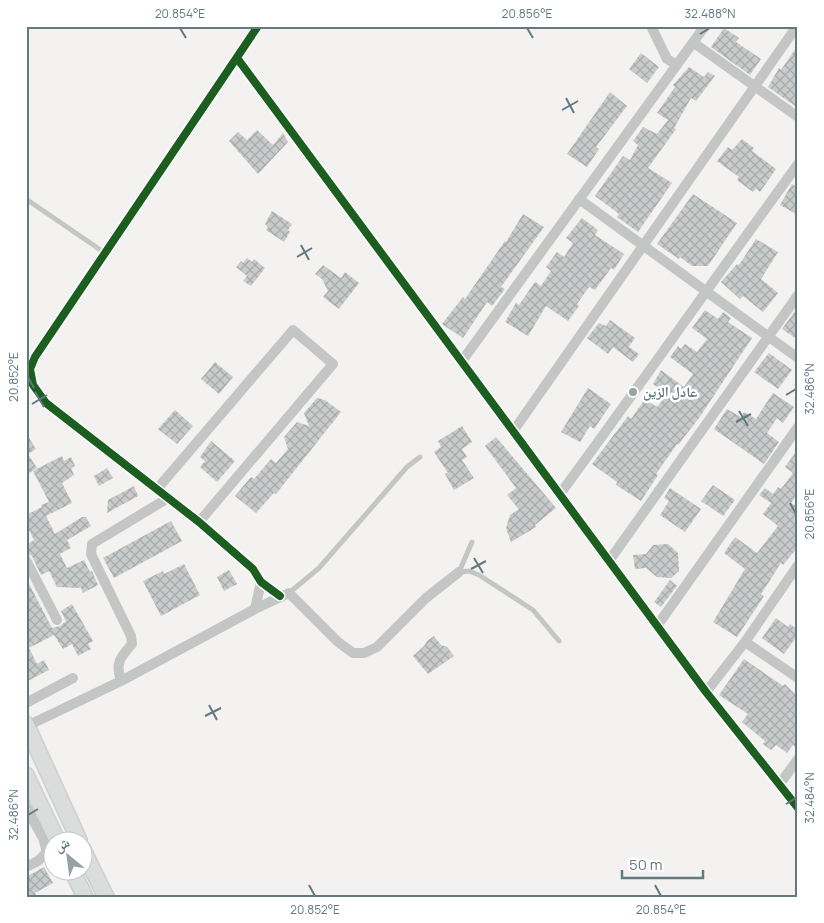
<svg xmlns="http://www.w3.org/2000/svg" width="824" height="923" viewBox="0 0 824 923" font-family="Manrope,'Noto Naskh Arabic',sans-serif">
  <defs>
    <pattern id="building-cross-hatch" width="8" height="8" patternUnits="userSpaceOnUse" patternTransform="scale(1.25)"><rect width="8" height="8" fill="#c9cbcb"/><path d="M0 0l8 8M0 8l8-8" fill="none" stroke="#a7aaaa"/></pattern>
  </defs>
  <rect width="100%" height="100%" fill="#f3f2f0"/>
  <path fill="url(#building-cross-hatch)" d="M724,28L739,38L736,42L761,59L750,75L711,47Z
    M798,45V108L768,87L779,68L781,70Z
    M641,53L659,67L647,83L629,69Z
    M689,67L704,77L708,72L715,76L696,101L691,98L674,128L676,129L648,168L672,183L638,232L617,217L619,214L595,196L623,156L630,160L638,145L633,141L643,127L657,134L668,120L657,113L675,87L673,85Z
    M610,92L627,106L596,147L599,149L587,167L567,154Z
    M257,130L273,145L283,133L288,142L258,174L229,141L238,132L247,140Z
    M742,139L754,148L752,151L776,169L760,192L756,189L753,192L737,180L739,177L717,161L728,147L732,150Z
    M792,184L798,188V215L780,205Z
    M693,194L737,223L708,266H692L680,257L679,259L657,244Z
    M272,211L292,224L288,230L290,232L284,242L266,230L268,227L265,224Z
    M523,214L544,227L501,287L505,289L492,306L487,302L463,338L442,324L463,297L465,299L505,241L506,242Z
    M582,218L598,230L595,235L624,254L614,270L611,268L595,290L589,287L577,304L579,306L568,321L546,306L528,336L505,322L516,303L519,305L535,282L541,286L551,271L546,267L557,252L564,257L573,243L566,238Z
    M756,239L778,252L761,279L778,293L763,312L743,296L740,299L721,282L737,264L739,265Z
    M247,258L252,262L254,259L265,268L251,286L243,281L247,276L236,267L241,261L243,263Z
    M323,265L341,278L345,272L359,283L339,309L323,297L328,291L322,279L315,274Z
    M798,307V340L782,329Z
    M705,310L718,319L723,312L731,318L728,322L752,338L699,418L678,445L677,444L656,474L658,475L641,501L616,485L617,482L592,464L628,416L631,419L645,399L657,407L667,394L653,384L661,370L684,387L693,374L670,357L678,346L681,349L685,344L697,352L707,339L692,328Z
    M610,320L635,338L629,347L639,354L633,362L613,347L608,354L587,338L599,323L606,326Z
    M769,353L792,370L778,389L754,372Z
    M215,362L233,377L219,394L201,379Z
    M588,388L611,404L594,429L590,426L580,442L561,432Z
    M773,393L794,407L783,423L777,418L767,433L779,442L764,464L714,429L727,409L741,417L744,412L756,419Z
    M317,398L325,400L341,412L276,494L274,493L256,513L235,496L251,477L254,479L271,459L276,463L288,449L284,437L297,422L309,426L304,413Z
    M175,410L193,426L177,444L158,429Z
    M462,426L472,442L462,449L467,457L462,460L474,478L454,490L445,474L448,473L434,452L441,447L438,441Z
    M26,433L36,449L28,454L37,468L26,475Z
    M496,437L556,508L535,525L536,527L511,542L506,528L510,515L519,509L507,495L516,488L485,446Z
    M211,441L235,461L217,482L200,467L205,461L200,457Z
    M798,449V494L791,503L798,507V547L783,565L781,563L761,594L764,596L737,637L713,622L745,569L724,553L735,537L757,553L778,526L763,514L771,503L759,495L765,488L773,494L778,487L781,489L793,473L785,467Z
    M62,456L64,461L71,457L75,466L71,468L74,475L62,483L72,503L46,516L55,534L82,517H86L91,526L67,540L71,548L60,554L67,568L84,560L90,572L92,571L98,585L83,593L81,588L57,587L49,571L41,575L32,556L26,553V545L34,540L26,524V515L42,507L41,505L49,502L33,471Z
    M107,468L113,478L99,486L94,476Z
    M713,485L735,500L723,516L701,501Z
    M134,486L138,496L107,513L108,500Z
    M670,488L701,509L685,532L660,515L669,501L664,498Z
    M171,521L182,541L114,578L103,558Z
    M668,544L678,553L679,571L671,578L657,577L646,568L635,569L633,555L646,554L653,545Z
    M184,564L200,595L161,616L143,581L163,571L164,574Z
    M229,570L237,584L224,591L217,577Z
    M26,578L52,628L60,626L66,621L61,611L72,604L93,641L88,644L91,649L78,656L72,644L63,649L54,635L29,648L37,664L44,660L49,670L26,682Z
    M670,580L677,586L661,607L654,602Z
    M776,618L788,627L790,624L798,630V635L784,654L762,638Z
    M434,636L441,645L447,647L454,656L428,674L413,656L424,646L427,641Z
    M744,659L783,686L785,684L798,697V749L793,745L787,753L776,745L771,750L763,744L765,741L742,722L748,714L719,695Z
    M44,867L53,883L35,893L37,897H26V877Z"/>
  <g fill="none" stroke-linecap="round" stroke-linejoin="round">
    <defs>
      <path id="primary" d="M26,724L79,840
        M26,775L57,840
        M82,848L106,897
        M72,870L85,897"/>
    </defs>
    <use href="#primary" stroke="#cecfce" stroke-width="18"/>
    <path stroke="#c4c6c6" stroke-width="5" d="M26,199L105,253
      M459,572L469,571L479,575L533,610L559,641
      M459,572L472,542
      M289,593L319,568L407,467L420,457"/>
    <path stroke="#c4c6c6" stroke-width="10" d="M258,26L35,357L30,369L33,385L46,403L199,522L253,569L261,582L280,596
      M651,26L667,59L677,65
      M694,43L798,117
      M237,58L706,692L798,808
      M579,199L798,358
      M462,361L705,26
      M514,430L797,26
      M157,489L293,330L333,364L199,522
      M560,494C640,385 718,274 798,164
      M26,560L57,620
      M609,561L798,295
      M255,609L261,582
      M657,626L798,427
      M745,642L798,678
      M121,681C115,663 120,658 132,644L131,636L91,554L92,544L168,498
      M706,692L745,642L798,565
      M26,703L73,678
      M27,726L121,681L255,609L289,593L338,642L353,653H364L377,647L426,598L459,572
      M779,785L798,759
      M26,807L43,838L47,852L38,861L26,867"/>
    <use href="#primary" stroke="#dbdcdc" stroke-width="15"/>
    <defs>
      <path id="cycleway" d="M258,26L35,357L30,369L33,385L46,403L199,522L253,569L261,582L280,596
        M237,58L706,692L798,808"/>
    </defs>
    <use href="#cycleway" stroke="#fff" stroke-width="11"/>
    <use href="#cycleway" stroke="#1b5e20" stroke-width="8"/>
  </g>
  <path fill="none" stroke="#637980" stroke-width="2" d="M180,28L186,38M527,28L533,38M700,34L710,28M566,98L574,113M562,110L578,101M301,245L309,260M297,257L312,248M28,377L34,388M35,392L44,407M786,395L796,389M32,404L47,395M739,411L748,426M736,422L751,414M790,503L796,514M474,558L483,573M471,569L486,561M209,705L217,720M205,716L221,708M786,804L796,798M28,815L38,809M309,885L315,896M655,885L661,896"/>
  <circle fill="#95a3a7" stroke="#fff" stroke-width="2" cx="633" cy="392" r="5"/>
  <g text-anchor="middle" stroke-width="5" stroke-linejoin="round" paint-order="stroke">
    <g font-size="14" font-weight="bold" fill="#637980" stroke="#fff" text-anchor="start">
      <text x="643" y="397">عادل الزين</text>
    </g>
  </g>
  <rect width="824" height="923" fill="none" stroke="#ffffff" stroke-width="55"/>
  <g transform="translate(68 856) rotate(331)"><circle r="24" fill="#ffffff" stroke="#c1c9cc"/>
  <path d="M0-4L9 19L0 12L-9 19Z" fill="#95a3a7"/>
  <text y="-8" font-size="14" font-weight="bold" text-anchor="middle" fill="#637980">ش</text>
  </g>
  <path d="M622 870v8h81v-8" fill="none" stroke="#637980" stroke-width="2.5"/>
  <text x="629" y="870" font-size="15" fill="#637980" stroke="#ffffff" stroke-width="4" paint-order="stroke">50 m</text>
  <rect x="28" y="28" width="768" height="868" fill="none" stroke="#637980" stroke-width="2"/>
  <g font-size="12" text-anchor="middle" fill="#637980">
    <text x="180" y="18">20.854°E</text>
    <text x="527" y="18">20.856°E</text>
    <text x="710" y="18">32.488°N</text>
    <text transform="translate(14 377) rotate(-90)" y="4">20.852°E</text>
    <text transform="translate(810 389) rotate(-90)" y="4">32.486°N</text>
    <text transform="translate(810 514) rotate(-90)" y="4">20.856°E</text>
    <text transform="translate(810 798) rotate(-90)" y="4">32.484°N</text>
    <text transform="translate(14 815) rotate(-90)" y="4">32.486°N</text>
    <text x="315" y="914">20.852°E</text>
    <text x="661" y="914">20.854°E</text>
  </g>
</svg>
